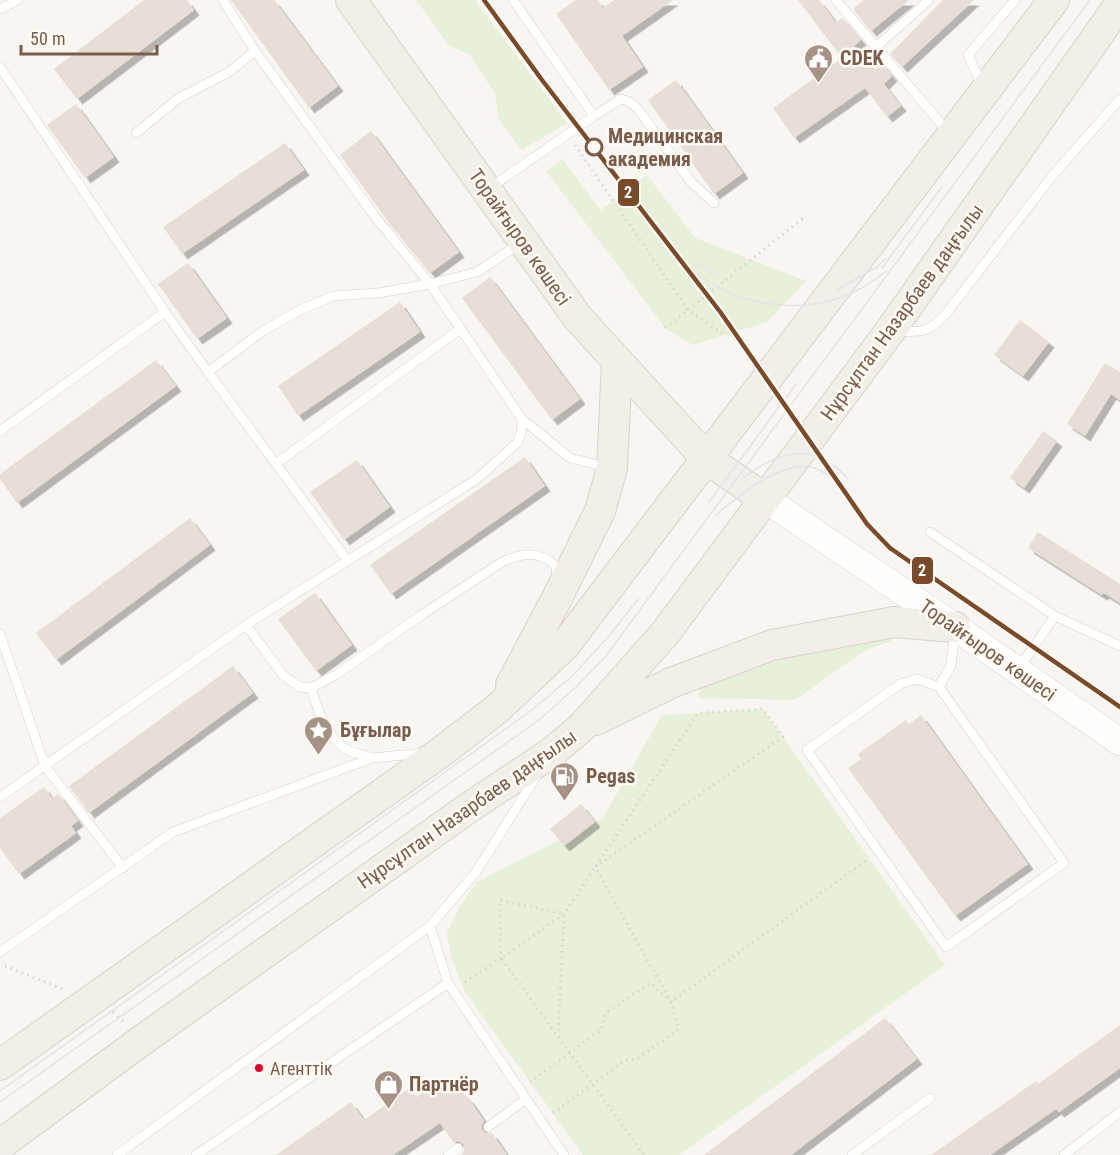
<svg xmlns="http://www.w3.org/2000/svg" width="1120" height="1155" viewBox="0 0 1120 1155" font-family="'Roboto Condensed',sans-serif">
  <defs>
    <filter id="shadow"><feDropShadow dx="5.5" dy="5.5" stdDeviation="0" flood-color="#0004"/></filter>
  </defs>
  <rect width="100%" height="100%" fill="#f9f5f0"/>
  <path fill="#e7f0db" d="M416,0H475L567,123L522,150L498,118L495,94L470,55L450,46Z
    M562,159L601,210L647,175L695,238L806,281L767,322L693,345L665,328L546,171Z
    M892,632L891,641L864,651L795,700L698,698L703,680L776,653Z
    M763,709L945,965L679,1155H583L465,992L452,960L447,933L460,906L477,882L603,818L662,715Z"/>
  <path fill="#e6ded7" filter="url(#shadow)" d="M144,0H187L194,10L77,99L54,69Z
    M231,0H274L338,86L309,108Z
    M576,0H598L603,8L614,0H673L622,36L643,67L609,90L556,14Z
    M798,0H819L836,23L842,18L861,40L854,46L874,71L881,63L892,76L884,84L901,106L887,117L865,88L794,138L773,108L842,58Z
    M864,0H909L871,31L853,9Z
    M943,0H974L902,67L890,54Z
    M676,80L743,173L714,194L648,100Z
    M76,104L114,157L85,178L47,125Z
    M371,131L459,252L430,273L392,227L340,155Z
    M285,143L304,170L182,254L163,227Z
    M188,263L227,318L197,339L158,284Z
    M490,277L580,399L552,420L462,298Z
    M400,302L420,332L298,416L278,386Z
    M1020,320L1049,342L1023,376L994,355Z
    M156,360L176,386L17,503L0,479V474Z
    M1105,363L1120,372V400L1111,394L1085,436L1067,424Z
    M1043,431L1057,441L1024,488L1010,478Z
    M525,457L545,486L391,594L370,565Z
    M357,460L390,507L344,540L310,492Z
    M190,518L210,545L56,660L36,633Z
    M1038,532L1120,584V603L1104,593L1102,595L1028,548Z
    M315,593L352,645L316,671L278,619Z
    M233,666L253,693L89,813L69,786Z
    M921,715L1028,864L955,916L848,768L861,759L858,754L906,720L909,724Z
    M44,787L52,798L58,794L78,821L71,826L76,833L19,874L0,848V818Z
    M581,804L595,822L564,846L550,829Z
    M885,1018L917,1059L791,1155H704Z
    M1120,1025V1068L1059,1112L1056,1109L990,1155H931L1036,1081L1038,1084Z
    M447,1085L460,1090L470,1100L484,1121L482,1125V1130L486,1133H492L507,1155H462L465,1148L463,1144L458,1141L454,1143L440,1123L393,1155H276L351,1102L364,1120L408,1089L415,1098L432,1087Z"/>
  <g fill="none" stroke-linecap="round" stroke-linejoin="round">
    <defs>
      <path id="lane" d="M836,0L949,133
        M0,9L18,0
        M876,47L929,0
        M0,67L165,312L208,372
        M982,85L968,55L1015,0
        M594,116L621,99L628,101L638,109L691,182L714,203
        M136,133L179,98L229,72L255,51
        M491,187L594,116L513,0
        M895,331C922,332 926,334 945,315L1053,175L1120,99
        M522,419L570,458L607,467
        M0,431L165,312
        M277,463L460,329
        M930,532L1055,616L1120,646
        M347,560L208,372L263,331L300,310L333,296L378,293L430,284L477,272L521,243
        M246,625L283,675L300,687L311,688L337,674L423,614L502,562C522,553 539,550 556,566L557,577
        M0,634L45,766L123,868
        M1019,668L1055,616
        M939,687L1064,863L946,947L807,750L900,684L917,679L939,687L951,665L955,632
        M311,688C318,710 327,740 350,751C357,754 365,755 372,758
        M0,797L246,625L477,479L517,443L521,433L522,419L430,284L376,218L255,51L223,0
        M430,926L448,983L564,1155
        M0,952L173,832L372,758L424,753
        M488,1127L526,1099
        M117,1155L430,926L476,872L537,775
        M196,1155L448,983
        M448,1155L458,1148
        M852,1155L930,1098
        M1064,1155L1120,1112"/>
      <path id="secondary" d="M765,499L955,627L1120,742"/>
      <path id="primary" d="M351,0L578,318L707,459L765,499
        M511,685L557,598L600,511L612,468L617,363
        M596,720L671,683L772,645L894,622L955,627
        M0,1065L441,752L497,709L565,645L1054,0
        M0,1145L141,1041L467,809L551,753L582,727L666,632L890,331L1120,4"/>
    </defs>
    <use href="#lane" stroke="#d7d1cb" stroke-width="10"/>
    <use href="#secondary" stroke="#d9d2cb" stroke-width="28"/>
    <use href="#primary" stroke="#dad1cc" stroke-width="32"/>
    <path stroke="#dcd5d0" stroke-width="3" stroke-dasharray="1.5 4.5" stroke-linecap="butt" d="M575,145L688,310L725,335
      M665,328L806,216
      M595,867L783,737L763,709L698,713L564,914L501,958L644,1155
      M5,966L65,990
      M465,982L501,958L500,900L564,914L558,1035
      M113,1012L125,1024
      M530,1082L601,1030L606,1013L650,983L671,1002L868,859
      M553,1113L624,1061L638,1058L679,1029L671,1002L595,867"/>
    <use href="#lane" stroke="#fefefd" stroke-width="9"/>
    <use href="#secondary" stroke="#fefefd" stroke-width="27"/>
    <use href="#primary" stroke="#f3eee8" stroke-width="30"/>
    <path stroke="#e6e3e7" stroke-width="1.5" d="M694,261L718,277
      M684,266C698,276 713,285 729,292C781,315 842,309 886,271
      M882,268L941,188
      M837,290L877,267L885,259
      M743,478C779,450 816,441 848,479
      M709,502L796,384
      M716,515C738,496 779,462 810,467C826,470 836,483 846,495
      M0,1091L532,710L572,676L610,635L638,599
      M0,1102L539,720L575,688L605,657L1090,0"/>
    <defs>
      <path id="tram-1" d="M484,0L542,80L721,313L867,524L890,548L1120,707"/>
    </defs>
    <use href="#tram-1" stroke="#fffaf3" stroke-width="9"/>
    <use href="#tram-1" stroke="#7a4b2a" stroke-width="4.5"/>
  </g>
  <defs>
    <symbol id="civic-pin" viewBox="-11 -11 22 30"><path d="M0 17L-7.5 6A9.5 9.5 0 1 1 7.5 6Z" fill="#a69286" stroke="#fffaf3"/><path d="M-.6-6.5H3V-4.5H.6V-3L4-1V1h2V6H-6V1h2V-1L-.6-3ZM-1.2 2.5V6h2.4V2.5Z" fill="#fff"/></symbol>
    <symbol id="sight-pin" viewBox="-11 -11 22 30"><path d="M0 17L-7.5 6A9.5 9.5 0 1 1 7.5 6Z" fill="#a69286" stroke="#fffaf3"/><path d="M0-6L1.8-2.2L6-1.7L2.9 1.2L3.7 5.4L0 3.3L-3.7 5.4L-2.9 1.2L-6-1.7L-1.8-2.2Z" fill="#fff"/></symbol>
    <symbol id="fuel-pin" viewBox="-11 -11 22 30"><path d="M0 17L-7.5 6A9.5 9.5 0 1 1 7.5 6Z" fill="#a69286" stroke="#fffaf3"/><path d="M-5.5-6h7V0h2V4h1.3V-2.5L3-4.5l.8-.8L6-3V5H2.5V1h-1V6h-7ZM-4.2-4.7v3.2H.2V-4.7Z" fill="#fff"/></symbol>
    <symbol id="shop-pin" viewBox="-11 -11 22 30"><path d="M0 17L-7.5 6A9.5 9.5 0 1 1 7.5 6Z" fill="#a69286" stroke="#fffaf3"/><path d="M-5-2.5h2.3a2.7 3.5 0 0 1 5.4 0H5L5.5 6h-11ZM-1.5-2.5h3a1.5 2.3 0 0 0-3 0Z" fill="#fff"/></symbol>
  </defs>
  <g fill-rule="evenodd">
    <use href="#civic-pin" x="802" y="42" width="33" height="45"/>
    <use href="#sight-pin" x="302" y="714" width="33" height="45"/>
    <use href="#fuel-pin" x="548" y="760" width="33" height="45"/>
    <use href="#shop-pin" x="372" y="1068" width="33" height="45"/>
  </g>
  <circle fill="#fffaf3" stroke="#7a5c4d" stroke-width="3" cx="594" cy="147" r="8"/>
  <circle fill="#e4002b" stroke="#fffaf3" stroke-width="2" cx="259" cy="1068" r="5"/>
  <g text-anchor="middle" stroke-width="5" stroke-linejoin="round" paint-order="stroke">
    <g font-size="18" fill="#7a5c4d" stroke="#fffaf3" text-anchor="start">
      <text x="270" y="1075">Агенттік</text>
    </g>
    <g font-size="20" font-weight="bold" fill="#7a5c4d" stroke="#fffaf3" text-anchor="start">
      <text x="840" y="65">CDEK</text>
      <text x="340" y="737">Бұғылар</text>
      <text x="586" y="783">Pegas</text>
      <text x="409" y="1091">Партнёр</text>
    </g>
    <g font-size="20" font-weight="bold" fill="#7a5c4d" stroke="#fffaf3" text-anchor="start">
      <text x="608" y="143">Медицинская<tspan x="608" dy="23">академия</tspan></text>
    </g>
    <g font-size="20" fill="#7a5c4d" stroke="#fffaf3">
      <text transform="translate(520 237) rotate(55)" y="7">Торайғыров көшесі</text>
      <text transform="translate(902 312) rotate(-54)" y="7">Нұрсұлтан Назарбаев даңғылы</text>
      <text transform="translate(988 650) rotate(35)" y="7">Торайғыров көшесі</text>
      <text transform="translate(467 809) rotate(-35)" y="7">Нұрсұлтан Назарбаев даңғылы</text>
    </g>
  </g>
  <g stroke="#fffaf3" stroke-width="2">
    <rect x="617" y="178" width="23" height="29" rx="6" fill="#7a4b2a"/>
    <rect x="911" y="556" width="23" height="29" rx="6" fill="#7a4b2a"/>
  </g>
  <g font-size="16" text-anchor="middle" font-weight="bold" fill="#fff">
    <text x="628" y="198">2</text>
    <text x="922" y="576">2</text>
  </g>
  <path d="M21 45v9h136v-9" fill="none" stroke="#7a5c4d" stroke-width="3"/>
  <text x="30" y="45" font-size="18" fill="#7a5c4d" stroke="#fffaf3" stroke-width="4.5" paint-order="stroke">50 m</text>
</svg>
